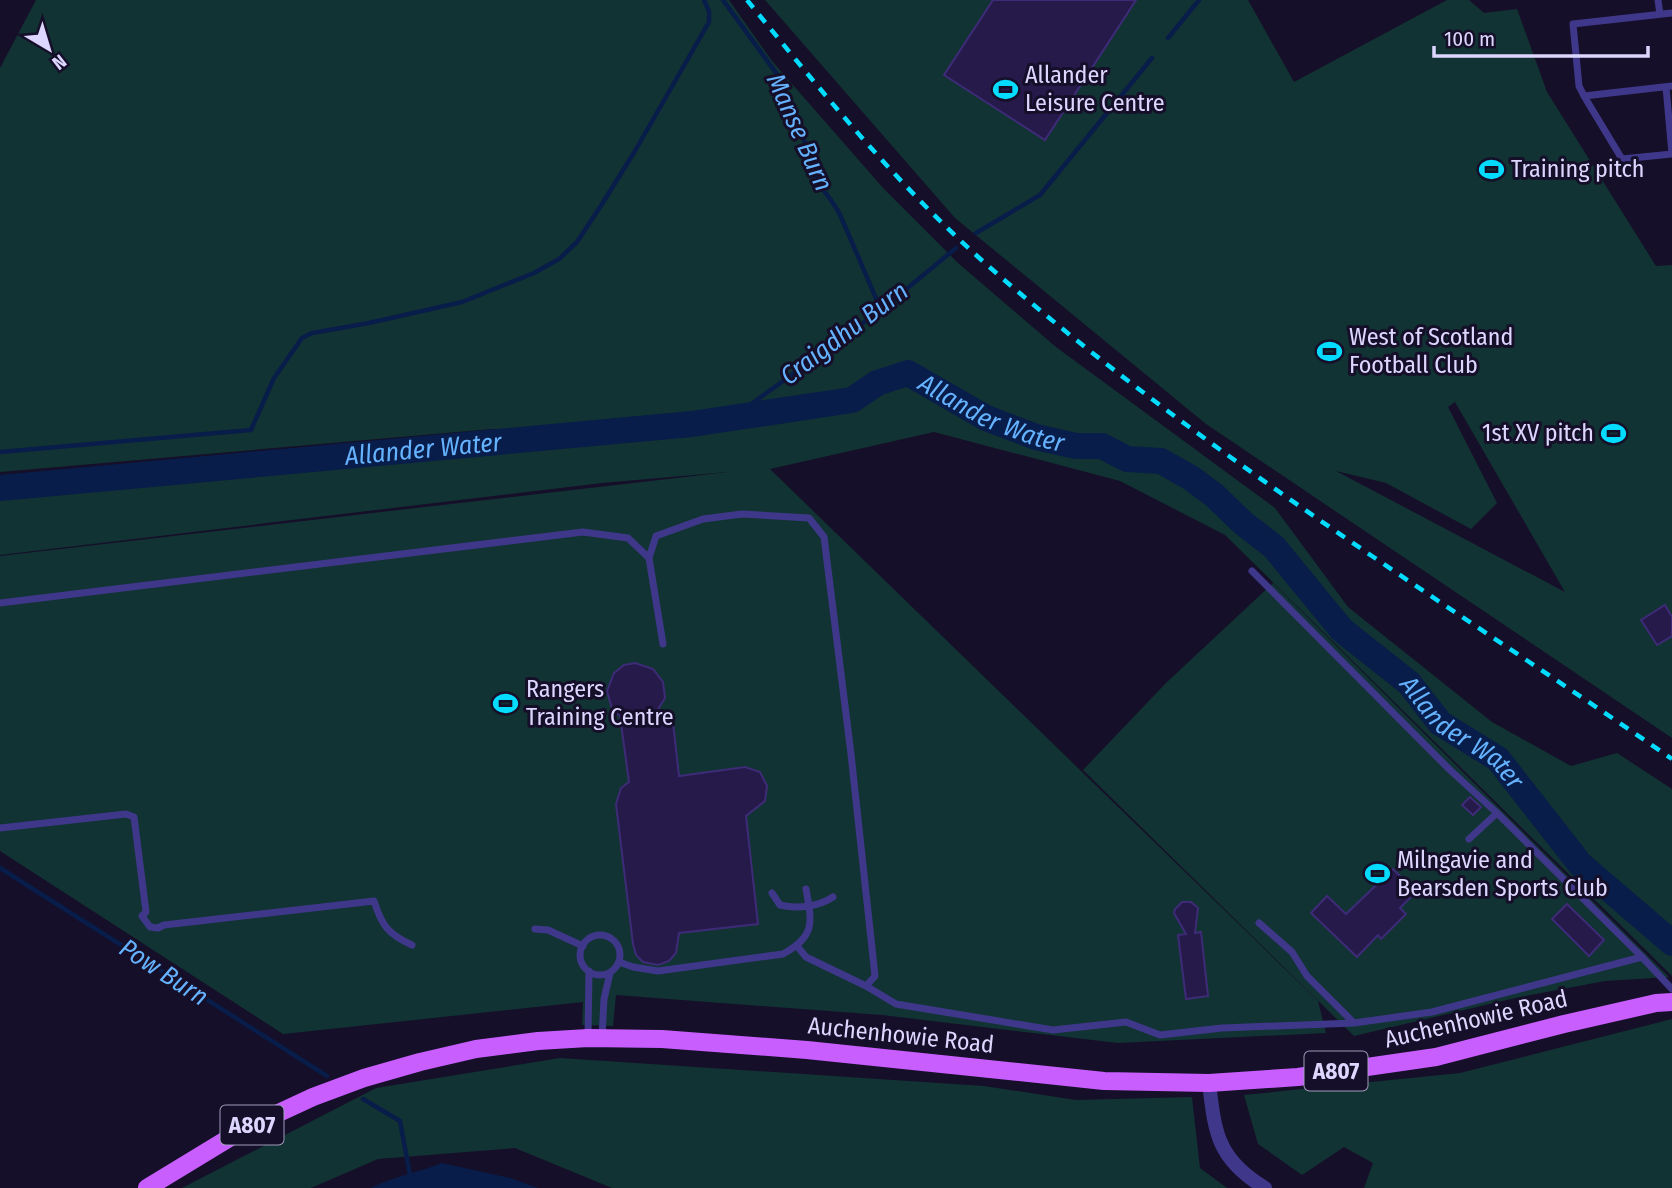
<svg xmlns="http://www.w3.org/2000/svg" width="1672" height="1188" viewBox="0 0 1672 1188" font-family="'Fira Sans Condensed',sans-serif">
  <rect width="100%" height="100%" fill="#150f29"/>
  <path fill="#123333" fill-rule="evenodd" d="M36,0H729L772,61L884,189L958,263L1056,347L1275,508L1348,607L1492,722L1571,766L1617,753L1672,789V976L1225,535L1120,481L934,432L770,469L1318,1001L1326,1033L1118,1043L882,1015L616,995L613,1026L582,1025L583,1002L283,1034L0,851V556L728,472L602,483L0,555V475L588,430L492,429L0,472V68Z
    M765,0H1248L1294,82L1447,0H1469L1484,13L1517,9L1547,92L1656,266L1672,265V738L1206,424L955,218ZM1455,402L1565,592L1336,471L1386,483L1471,529L1497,503L1448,407Z
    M1273,583L1669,977L1605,981L1515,998L1354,1036L1083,770L1166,683Z
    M1672,1019V1188H1364L1373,1163L1344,1147L1302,1175L1258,1144L1244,1095L1460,1073Z
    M560,1058L984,1086L1076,1100L1192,1097L1200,1168L1227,1188H612L515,1148L378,1159L311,1188H182L376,1088Z"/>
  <path fill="#081d49" d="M442,1163L510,1178L538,1188H370C393,1177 418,1172 442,1163Z"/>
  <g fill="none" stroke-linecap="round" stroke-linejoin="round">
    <path stroke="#081d49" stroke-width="4.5" d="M723,0L779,77L813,163C817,190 830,194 840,215C854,246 867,278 881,310
      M1168,38L1199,0
      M976,233L1040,195L1152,58
      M732,418L881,310L956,248
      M0,452L251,430L274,378L302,338L312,333L369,323L462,302L534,273L559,259L577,242L602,204L635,151L709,22V11L704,0
      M0,868L327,1076
      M363,1099L400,1121L410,1175"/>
    <path stroke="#081d49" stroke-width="26" id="s1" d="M0,488L692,424L852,400L877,383L908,373L986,418L1036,437L1076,446H1102L1127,459L1161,461L1191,478L1214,495L1243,523L1274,547L1342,630L1409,683L1440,723L1498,759L1580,864L1672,943"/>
  </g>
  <path fill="#261a4b" stroke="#3e2b78" stroke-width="2" d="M993,0H1136L1045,140L944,75Z
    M1665,605L1672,617V636L1657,645L1641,620Z
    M635,663L653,669L663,682L665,698L650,722L673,723L679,776L745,767L760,772L767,786L765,801L746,816L758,924L679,933L676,953L669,961L658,965L643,962L636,955L633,944L616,804L621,788L629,782L620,716L612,709L607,691L614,673L624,665Z
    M1470,797L1481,807L1473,815L1462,805Z
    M1393,869L1416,892L1400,908L1406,914L1381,939L1378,935L1357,957L1311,913L1327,896L1346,914Z
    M1182,902H1191L1198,908L1195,933L1201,932L1208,996L1186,999L1178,935L1186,934L1174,913L1175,909Z
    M1567,904L1604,940L1589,956L1552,919Z"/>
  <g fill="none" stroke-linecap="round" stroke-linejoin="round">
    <path stroke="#3f388a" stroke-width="7" d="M1658,0L1660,14
      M1672,13L1573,24L1579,86L1584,96L1672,86
      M1584,96L1622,159L1672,154L1666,87
      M649,558L663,644
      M1252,571L1449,769L1497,813
      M0,603L583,532L628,538L649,558L656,536L703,519L742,514L809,518L824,537L851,754L875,976L866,986
      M0,828L126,814L134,817L146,912L142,916L150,927L158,928L164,925L374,901C382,926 388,934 412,945
      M1469,839L1497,813L1642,957L1672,989
      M772,893L780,905C797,909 818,907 833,897
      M1259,923L1292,952L1307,976L1354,1023L1432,1012L1642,957
      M535,929L548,930L583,946
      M580 955a20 20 0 1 1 40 0a20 20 0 1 1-40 0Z
      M797,946L806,957L866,986L896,1004L1053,1030L1126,1022L1160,1035L1222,1028L1354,1023
      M619,962L633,967L658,971L783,954C816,936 812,922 806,889
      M588,1037L589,971
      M602,1038L604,999L610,973"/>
    <path stroke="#3f388a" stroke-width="14" d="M1209,1083C1215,1133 1217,1159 1265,1188"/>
    <path stroke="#c95eff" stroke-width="18" d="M147,1188L244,1129L313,1097L364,1078L420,1062L476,1049L538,1041L588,1038L662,1039L807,1050L1104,1081L1209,1083L1298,1077L1436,1057L1564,1024L1656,1003L1672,1002"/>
    <path stroke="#03dcff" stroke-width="4.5" stroke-dasharray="10 9" stroke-linecap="butt" d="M747,0C822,92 897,185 986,264C1198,451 1441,599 1672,759"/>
  </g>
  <defs>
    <symbol id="stadium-bare" viewBox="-9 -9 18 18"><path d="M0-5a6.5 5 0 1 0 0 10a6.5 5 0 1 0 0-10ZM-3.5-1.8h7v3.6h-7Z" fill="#03dcff" stroke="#150f29" stroke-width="2.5" paint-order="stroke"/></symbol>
  </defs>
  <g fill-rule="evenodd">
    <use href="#stadium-bare" x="988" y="72" width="35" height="35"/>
    <use href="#stadium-bare" x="1474" y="152" width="35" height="35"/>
    <use href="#stadium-bare" x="1312" y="334" width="35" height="35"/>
    <use href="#stadium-bare" x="1596" y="416" width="35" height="35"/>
    <use href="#stadium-bare" x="488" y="686" width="35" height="35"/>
    <use href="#stadium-bare" x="1360" y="856" width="35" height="35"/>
  </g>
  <g text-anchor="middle" stroke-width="6" stroke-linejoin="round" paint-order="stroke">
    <g fill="#150f29" stroke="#a19bbf" stroke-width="2">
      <rect x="1304.5" y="1051.5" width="63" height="39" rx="5"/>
      <rect x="220.5" y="1105.5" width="63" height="39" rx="5"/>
    </g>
    <g font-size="23" font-weight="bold" fill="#ddd7ff">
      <text x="1336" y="1079">A807</text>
      <text x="252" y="1133">A807</text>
    </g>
    <g font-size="24" fill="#ddd7ff" stroke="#150f29" text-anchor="start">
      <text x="1025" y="83">Allander<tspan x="1025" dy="28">Leisure Centre</tspan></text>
      <text x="1511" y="177">Training pitch</text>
      <text x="1349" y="345">West of Scotland<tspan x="1349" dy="28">Football Club</tspan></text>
      <text x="1594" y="441" text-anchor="end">1st XV pitch</text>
      <text x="526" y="697">Rangers<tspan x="526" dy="28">Training Centre</tspan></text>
      <text x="1397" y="868">Milngavie and<tspan x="1397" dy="28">Bearsden Sports Club</tspan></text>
    </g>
    <g font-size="24" fill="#ddd7ff" stroke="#150f29">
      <text transform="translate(1476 1019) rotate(-13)" y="8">Auchenhowie Road</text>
      <text transform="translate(901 1035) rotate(6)" y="8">Auchenhowie Road</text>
    </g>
    <g font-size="26" font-style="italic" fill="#65b2ff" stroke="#150f29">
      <text transform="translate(800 132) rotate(66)" y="9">Manse Burn</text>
      <text transform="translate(844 333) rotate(-37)" y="9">Craigdhu Burn</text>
      <text dy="9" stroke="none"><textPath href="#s1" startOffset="1013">Allander Water</textPath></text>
      <text dy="9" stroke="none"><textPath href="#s1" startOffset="425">Allander Water</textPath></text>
      <text dy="9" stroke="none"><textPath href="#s1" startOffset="1601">Allander Water</textPath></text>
      <text transform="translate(164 972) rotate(33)" y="9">Pow Burn</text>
    </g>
  </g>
  <g transform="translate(49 49) rotate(142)" stroke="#150f29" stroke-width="5" paint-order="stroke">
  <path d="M0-5L12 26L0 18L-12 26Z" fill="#ddd7ff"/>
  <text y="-10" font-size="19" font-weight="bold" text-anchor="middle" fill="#ddd7ff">N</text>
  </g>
  <path d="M1434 46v10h214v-10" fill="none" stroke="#ddd7ff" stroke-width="3.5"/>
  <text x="1444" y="46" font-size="21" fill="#ddd7ff" stroke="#150f29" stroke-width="5" paint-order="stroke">100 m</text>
</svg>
